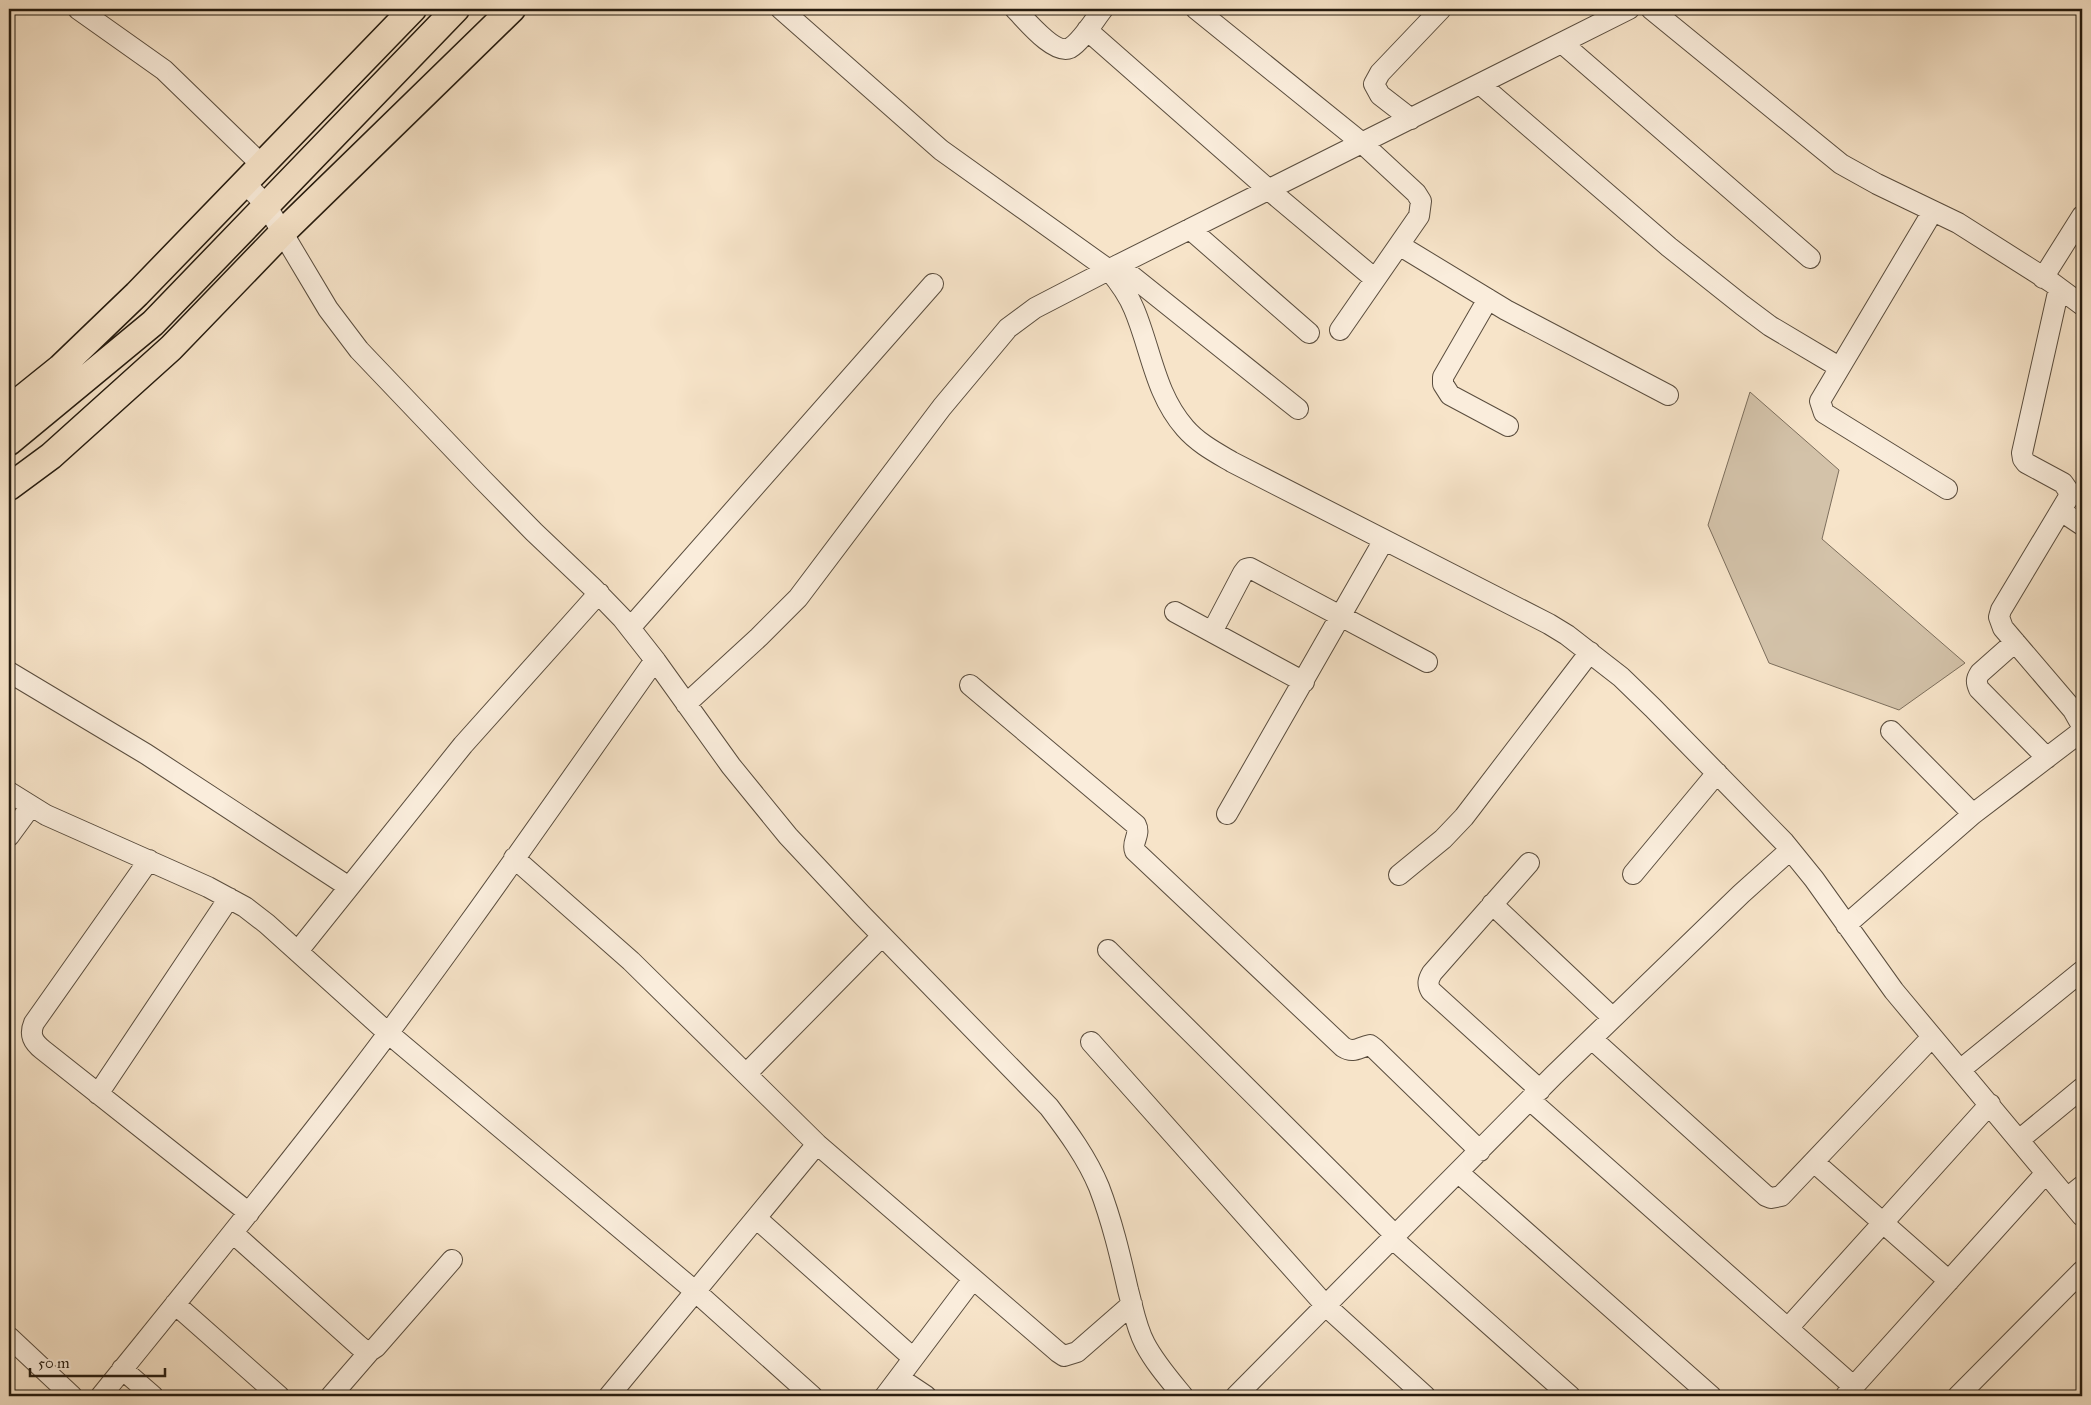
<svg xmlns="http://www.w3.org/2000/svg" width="2091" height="1405" viewBox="0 0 2091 1405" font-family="'IM FELL Great Primer',serif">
  <rect width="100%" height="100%" fill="#f7e4c9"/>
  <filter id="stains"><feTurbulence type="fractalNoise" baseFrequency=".004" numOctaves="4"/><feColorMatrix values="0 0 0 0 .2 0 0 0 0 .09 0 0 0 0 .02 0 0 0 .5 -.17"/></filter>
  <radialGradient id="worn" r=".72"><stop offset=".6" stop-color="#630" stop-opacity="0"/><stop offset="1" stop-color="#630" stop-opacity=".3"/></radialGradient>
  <path fill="#d3c2a9" stroke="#7c6e5c" d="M1750,392L1839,470L1822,539L1965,663L1899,710L1769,663L1708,525Z"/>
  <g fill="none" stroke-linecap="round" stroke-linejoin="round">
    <defs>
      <path id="minor" d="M78,9L164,70L262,165
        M781,9L941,150L1109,270C1119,282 1128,294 1134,309C1151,349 1155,394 1185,428C1198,443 1215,452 1232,462L1549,624L1567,635L1621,677L1653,708L1784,842L1814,879L1894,991L2082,1216
        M1015,9C1026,20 1054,55 1070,48C1081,42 1095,19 1103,9
        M1196,9L1362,143L1416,193L1421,201L1419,216L1340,330
        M1651,9L1841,164L1877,184L1958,223L2051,282L2082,305
        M1087,30L1269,190L1375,279
        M1562,43L1810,258
        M1480,84L1669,247L1742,305L1770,326L1839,367
        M1411,119L1380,95L1374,84L1380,73L1441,9
        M245,183L266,205L328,309L359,350L483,480L534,532L592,587L622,618L655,660L731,766L788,836L861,914L1049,1107C1068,1132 1087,1158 1099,1187C1112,1221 1120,1255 1128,1290C1133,1308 1136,1327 1145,1344C1155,1363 1169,1379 1183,1396
        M1933,211L1820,401L1824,413L1947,489
        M1190,229L1309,333
        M1399,245L1506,310L1668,395
        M1118,265L1298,409
        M2043,278L2082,216
        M2059,288L2022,453L2023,459L2026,463L2063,483L2070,493L2067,500L2001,610L1999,617L2003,628L2073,710L2082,726
        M1488,299L1443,377V384L1450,395L1508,426
        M2061,511L2082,525
        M1175,612L1304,682
        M630,628L933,284
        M1212,632L1243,573L1246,569L1250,568L1427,662
        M2015,642L1980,673C1976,679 1976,682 1979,689L2047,758
        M9,672L146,754L349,887
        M970,685L1136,825C1141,835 1131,842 1135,851L1343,1047C1354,1054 1359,1047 1370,1045L1374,1048L1480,1151
        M686,704L759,637L798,598L942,407L1008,328L1035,308L1118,265L1629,9
        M1891,731L1973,814
        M9,792L46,815L208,887L245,907L267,924L388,1033L696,1292L812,1396
        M1227,814L1384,540
        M9,836L31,806
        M514,858L631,961L817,1144L1058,1352L1064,1356L1077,1352L1132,1304
        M149,860L34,1023C29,1035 33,1042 43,1050L249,1213
        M1529,863L1432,973C1428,980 1427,984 1431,991L1540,1090
        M1633,874L1717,773
        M1399,875L1443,839L1464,817L1590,652
        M1492,904L1613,1018
        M1846,925L1973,814L2082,731
        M1108,950L1396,1236
        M298,951L463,745L599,593
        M1592,1039L1766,1196L1771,1198L1781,1196L1932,1037
        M1091,1042L1326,1306L1425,1396
        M1960,1070L2082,971
        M746,1074L882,936
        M98,1094L229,898
        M1530,1100L1853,1386
        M2019,1140L2082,1088
        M1814,1162L1949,1281
        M1459,1173L1711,1396
        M2067,1198L2082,1186
        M756,1218L913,1358
        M233,1233L358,1345L364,1350L370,1351L376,1347L452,1260
        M1393,1239L1570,1396
        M175,1304L279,1396
        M1788,1328L1990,1104
        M9,1337L72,1396
        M122,1369L153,1396
        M899,1378L926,1396
        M1846,1395L2045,1174
        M101,1396C185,1292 270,1188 352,1081C457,944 555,801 655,660
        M331,1396L370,1351
        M609,1396L817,1144
        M885,1396L973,1279
        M1236,1396L1554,1075L1741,894L1790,850
        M1958,1396L2082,1271"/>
      <path id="major" d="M9,409L60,368L137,294L413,9
        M9,442L153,323L456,9
        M9,487L51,456L171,348L282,233L512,9"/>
    </defs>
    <use href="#minor" stroke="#5a4d3e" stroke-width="22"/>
    <use href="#major" stroke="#251b0f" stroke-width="29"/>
    <use href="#minor" stroke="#faeddc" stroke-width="20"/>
    <use href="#major" stroke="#f7e4c9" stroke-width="26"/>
  </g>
  <rect width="2091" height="1405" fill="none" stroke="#f7e4c9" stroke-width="30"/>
  <rect x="10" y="10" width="2071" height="1385" fill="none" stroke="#251b0f" stroke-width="2.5"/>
  <rect x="15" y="15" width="2061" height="1375" fill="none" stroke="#251b0f"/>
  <path d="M30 1368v8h135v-8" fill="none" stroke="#251b0f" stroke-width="2.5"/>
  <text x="38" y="1368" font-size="15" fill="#251b0f" stroke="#faeddc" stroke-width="4" paint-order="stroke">50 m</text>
  <rect width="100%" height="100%" filter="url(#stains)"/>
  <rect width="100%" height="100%" fill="url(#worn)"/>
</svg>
